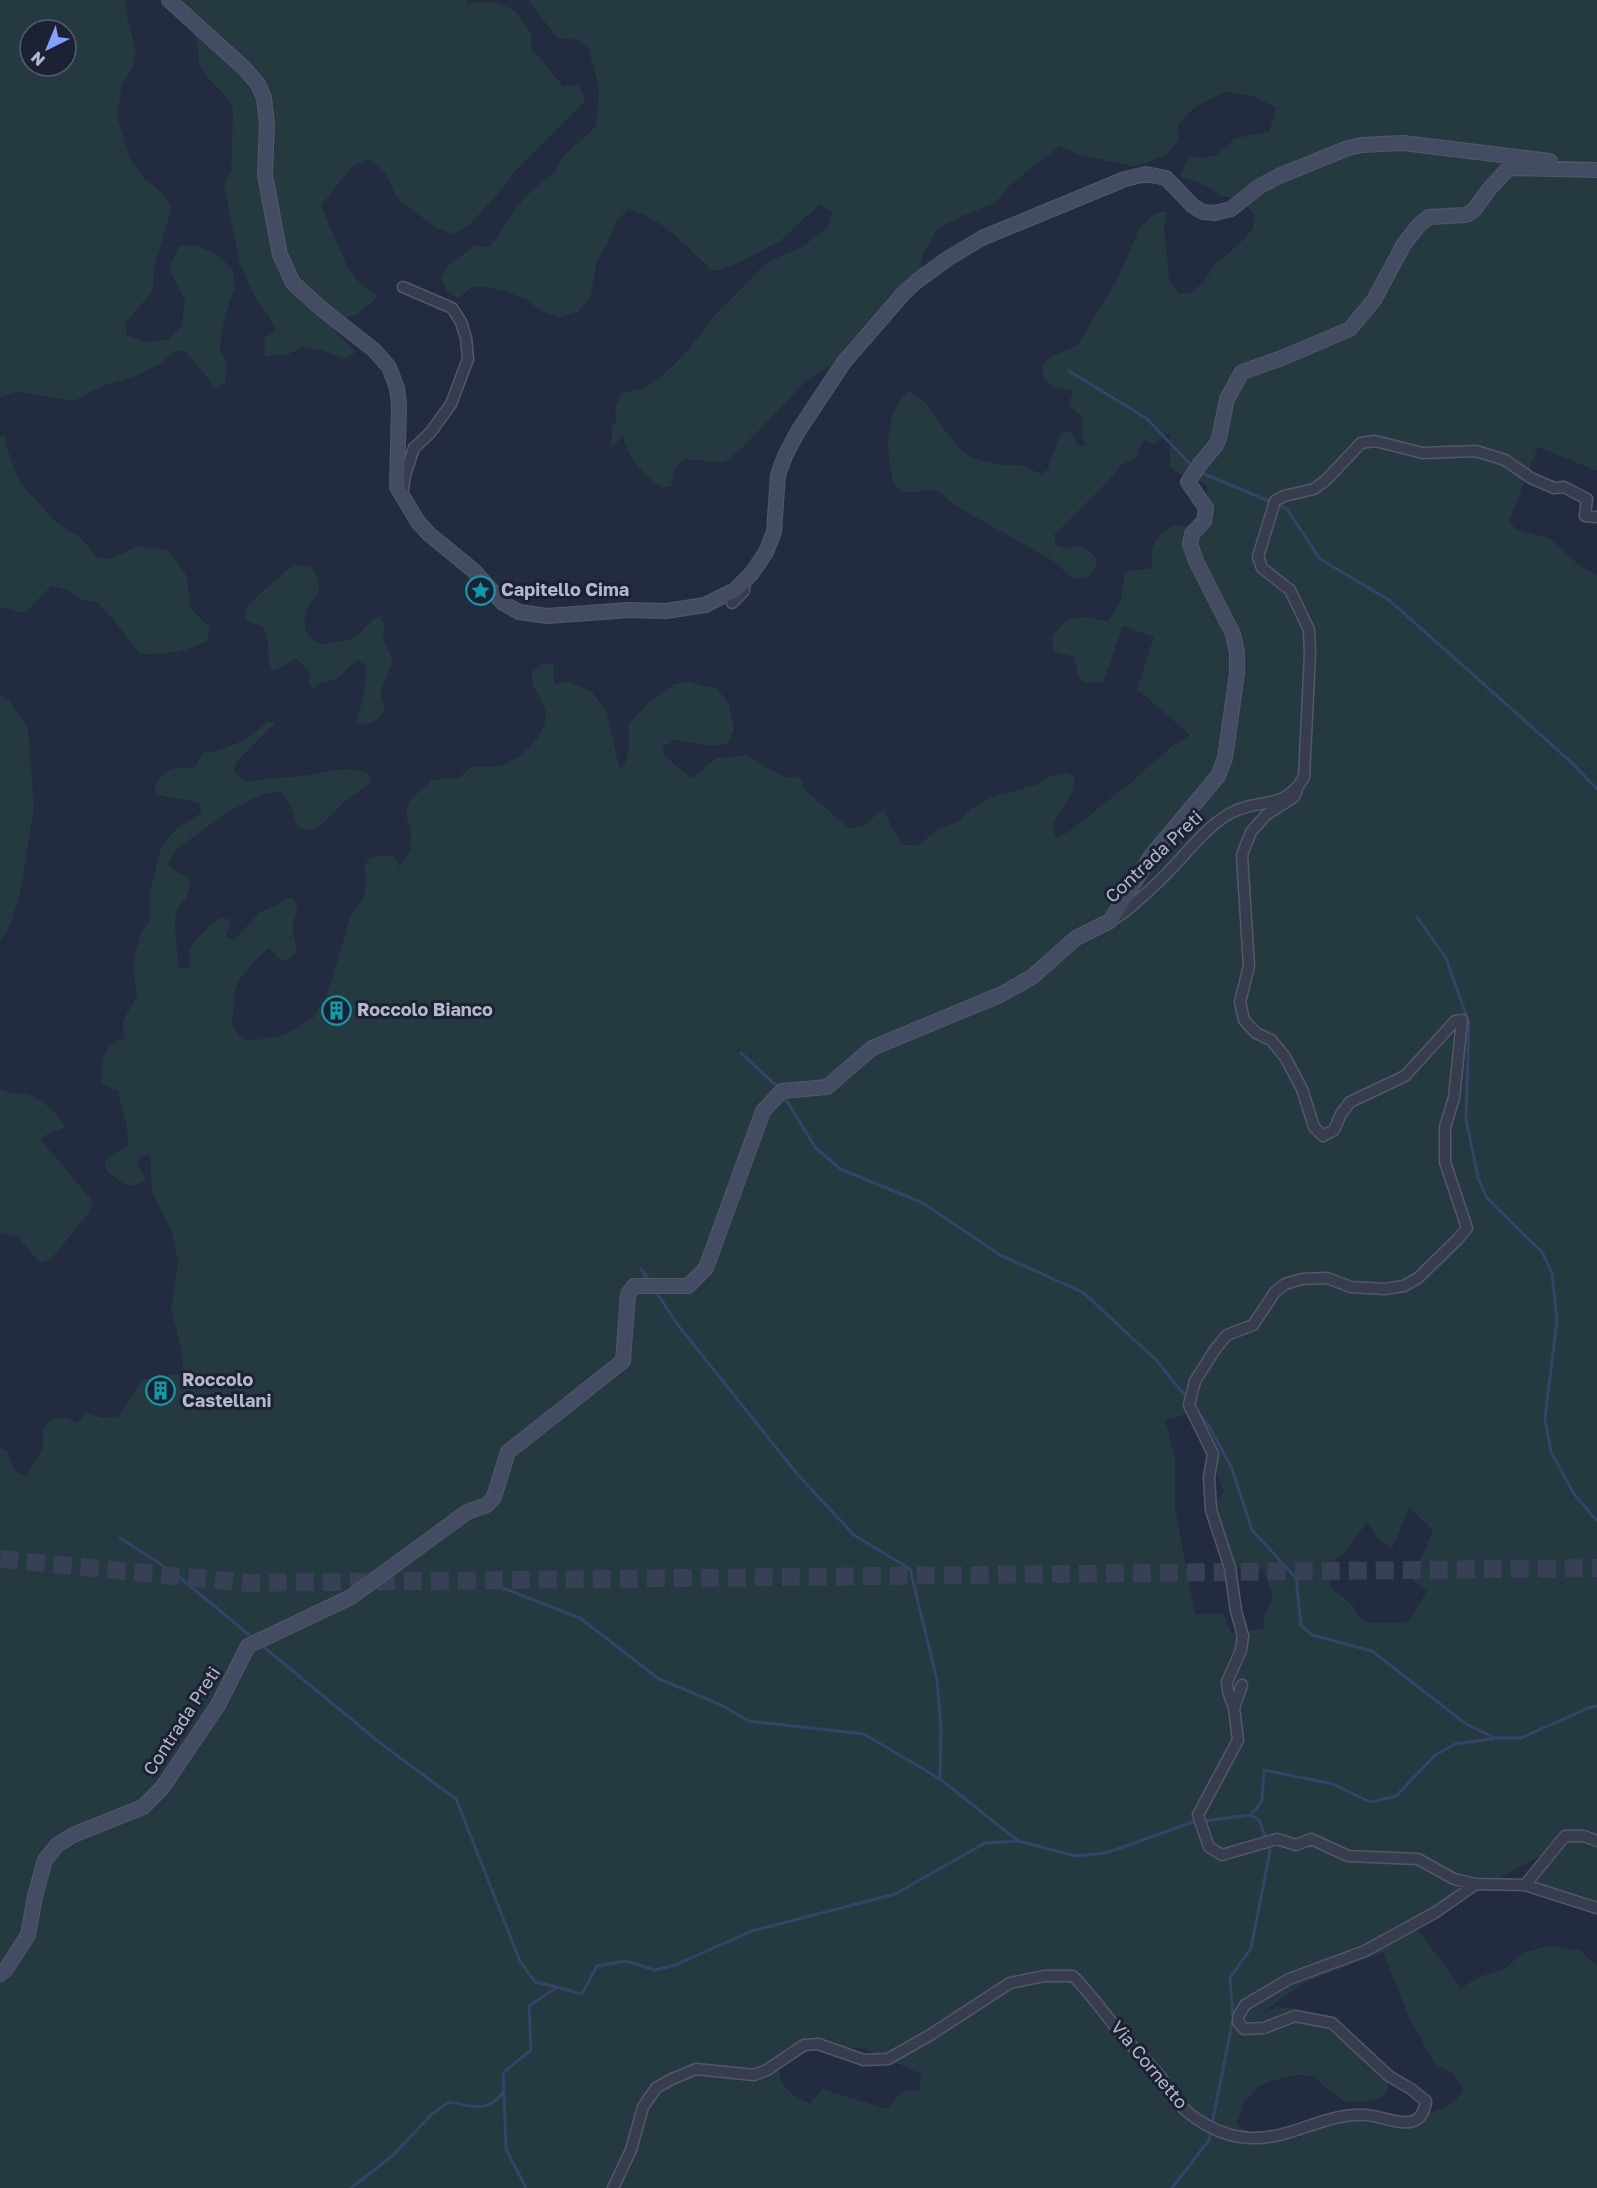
<svg xmlns="http://www.w3.org/2000/svg" width="1597" height="2188" viewBox="0 0 1597 2188" font-family="'Golos Text',sans-serif">
  <rect width="100%" height="100%" fill="#222b40"/>
  <path fill="#243940" fill-rule="evenodd" d="M0,0H126L127,17L136,51L132,69L122,84L117,117L131,161L144,178L158,189L172,207L155,265L152,292L125,323L127,335L145,342L168,340L182,326L185,300L169,269L179,246L196,245L217,255L233,269L235,288L227,310L221,334L220,348L227,366L225,383L215,387C204,375 196,361 184,351L173,352L161,363L136,376L100,387L74,401L17,392L0,397ZM30,30H66V66H30Z
    M170,0H467V4C482,1 501,1 514,11C521,16 527,28 532,35L531,48L563,86L579,85L585,98L583,103L516,170L504,187L470,224L454,235L437,228L408,207L396,196L386,174L368,158L350,169L321,206L348,268L357,280L376,295V298L357,315L341,319L330,326L356,352L345,359L321,350L304,347L286,355L265,356L264,338L276,331L268,314L256,300L240,264L232,227L224,185L231,171L233,109L225,96L210,80L199,65L198,48L192,27Z
    M528,0H1597V471L1538,447L1509,521L1516,529L1549,538L1579,565L1597,575V1905L1587,1899L1528,1881L1549,1851L1414,1924L1461,1988L1479,1977L1504,1969L1523,1953L1544,1947H1561L1581,1951L1597,1966V2188H0V1448L7,1451L15,1471L26,1476L43,1447V1430L50,1420L65,1417L77,1423L87,1413L103,1418L118,1417L142,1380L184,1373L181,1347L171,1310L178,1263L172,1232L152,1193L150,1155L141,1156L137,1164L143,1172L145,1180C128,1193 119,1181 106,1170L105,1161L112,1154L128,1146L127,1127L118,1092L101,1082C101,1062 102,1045 124,1038L123,1020L137,997L133,969L136,950L142,931L148,923L150,915L149,895L160,851L164,843L177,828L201,813L200,804C186,797 170,801 156,793L155,784C169,767 172,767 194,769L202,753C228,750 248,740 267,722H276L237,762L234,771L240,778L249,781C267,779 284,777 302,776C324,774 346,764 368,773L371,781C362,790 352,796 342,804C332,812 311,843 297,824C296,824 294,816 294,815C291,806 287,799 281,791C247,792 205,831 177,848L168,864C174,872 182,873 190,879C190,901 182,898 176,914C173,923 178,957 179,968H189L190,950L194,942L213,922L222,918L231,920L226,937L234,940L260,912L277,905L284,899L293,898C301,912 295,912 293,925C291,941 307,954 282,961L269,948C256,960 241,972 236,989C234,995 235,1002 234,1008C231,1025 231,1029 246,1041L282,1036L313,1018L327,995L351,915L364,897L367,879L364,867L370,857L392,855L400,867L410,852L411,833L406,814L410,800L432,780L460,777L472,766C483,767 494,768 505,764C523,756 545,736 546,716C547,705 537,696 533,686C532,682 532,677 532,672L543,663L554,664V685L568,681L592,692L606,711L620,770C631,759 629,738 628,724L650,702L674,684L690,681L703,686L716,687L729,704L734,729L728,744L712,746L676,740L662,747L663,754L691,778L717,758L746,755L785,778L799,776L806,791L849,828L862,826L883,810L902,845H918L939,829L958,822L972,808L992,797L1035,785L1049,776L1067,773L1074,776C1077,806 1045,812 1056,837L1067,833L1129,784L1171,747L1190,735L1137,689L1154,637L1123,626L1103,683L1083,682L1078,674L1074,657L1053,651L1052,636L1067,619L1089,617L1107,621C1122,606 1123,592 1124,572L1152,568C1150,544 1155,540 1172,525L1192,526C1209,511 1208,507 1207,485C1195,477 1181,477 1170,467V433L1153,445L1144,440L1139,448L1138,457L1121,465L1109,480L1054,535L1056,545L1064,548C1078,544 1089,548 1097,560L1095,570L1088,577L1078,579L1069,576L1055,562L956,506L941,493L932,490L903,493C899,489 894,484 892,478C886,452 885,408 909,391C935,403 944,439 969,456C978,461 995,463 1005,465C1011,466 1019,464 1024,466C1030,468 1035,472 1041,474L1048,469C1051,456 1057,446 1060,434L1069,431L1075,438L1077,447L1086,444L1081,436L1083,417L1069,405L1073,391L1055,388L1044,379L1042,366L1052,356L1076,346L1080,341L1117,280L1139,229L1155,213L1167,211L1164,230L1169,279L1179,294L1192,292L1205,280L1215,264L1239,244L1253,229L1254,214L1238,199L1221,196L1207,186L1180,176L1189,156L1203,158L1217,155L1235,138L1269,132L1276,108L1253,96L1225,92L1195,107L1179,123L1178,141L1166,155L1135,167L1081,155L1060,146L1011,184L995,203L963,216L937,229L923,254L920,275L893,297L849,343L830,367L806,381L740,450L724,463L685,459L675,468L671,486L662,488C644,474 628,460 623,436L611,448L612,427L616,422L615,408L622,393L645,388L662,376L685,354L716,314L761,268L778,257L800,248L828,228L832,212L820,204L780,241L744,260L719,271L710,269C687,246 661,218 629,209L616,221L606,247L597,261L590,298L578,312L560,318L540,310L525,299L508,292L485,287H473L458,298L446,290L441,278L447,266L476,245L488,247L498,237L509,217L525,197L555,171L563,157L596,126L599,89L588,47L577,40L557,38ZM1197,1412L1213,1464L1224,1492L1215,1505L1236,1568L1263,1569L1273,1596L1263,1619L1265,1628L1231,1633L1223,1613L1195,1614L1175,1507V1457L1165,1420ZM1409,1508L1433,1530L1412,1581L1427,1591L1408,1622L1366,1623L1357,1615L1354,1607L1331,1587L1329,1565L1345,1552L1367,1522L1379,1540L1392,1549ZM1383,1952L1409,2018L1436,2066L1452,2072L1463,2090C1451,2108 1449,2105 1430,2113C1425,2115 1419,2119 1413,2121C1388,2128 1360,2119 1335,2121C1319,2121 1318,2125 1306,2133C1285,2147 1255,2138 1237,2124L1244,2101L1258,2087L1271,2081L1299,2075L1312,2076L1344,2102H1361L1380,2098L1387,2093L1389,2081L1367,2058L1300,2009L1277,2007L1261,2013L1306,1982ZM809,2045L866,2049L921,2074L919,2090L902,2091L887,2109L822,2089L810,2104C783,2091 772,2078 784,2049Z
    M0,436H5L6,446L19,481L51,517L65,529L79,536L98,558L111,559L138,546L168,550L187,576L190,607L210,628L207,641C183,653 167,655 140,654L110,615L97,602L83,600L67,590L51,586L25,613L0,607Z
    M294,564L312,568C316,573 319,578 319,585C320,596 311,600 307,609C300,625 309,648 329,643C336,641 345,642 352,639C364,633 367,621 380,616C388,630 381,629 384,640C386,648 392,654 392,663L380,694L385,708C378,721 371,727 356,722L364,695L366,667L359,660C342,669 342,683 320,682L313,689L308,682L310,673L297,659C287,662 282,669 272,671C265,656 272,639 262,626L253,624L245,619V609L251,602Z
    M0,694L9,701L28,727L34,807L20,895L8,930L0,940Z
    M0,1089C9,1095 19,1092 29,1095C44,1100 57,1114 66,1127L47,1134L41,1140L93,1202L88,1214L52,1258L40,1263L18,1237L0,1233Z"/>
  <g fill="none" stroke-linecap="round" stroke-linejoin="round">
    <path stroke="#354368" stroke-width="3" d="M1069,371L1146,418L1192,466
      M1200,472L1271,502
      M1277,504L1287,509L1320,559L1389,600L1570,761L1597,789
      M1417,917L1446,958L1469,1023L1466,1119L1478,1178L1487,1198L1542,1252L1552,1273L1557,1320L1545,1418L1551,1452L1574,1494L1597,1521
      M741,1053L779,1088
      M784,1096L815,1147L840,1169L923,1203L1000,1255L1084,1293L1156,1360L1187,1398
      M641,1269L650,1282
      M655,1290L677,1324L798,1475L854,1535L910,1569L937,1680L941,1728L940,1779
      M1197,1411L1209,1426L1232,1469L1252,1530L1296,1578L1301,1625L1312,1635L1372,1651L1466,1724L1495,1738
      M120,1538L173,1572L253,1638
      M492,1584L580,1618L659,1679L719,1704L749,1721L864,1734L940,1779L1018,1841
      M260,1644L384,1746L456,1799L520,1961L535,1982L557,1987
      M1251,1815L1259,1820L1266,1839
      M1203,1821L1251,1815L1262,1801L1264,1770L1333,1784L1370,1802L1396,1796L1435,1755L1455,1744L1497,1738H1521L1588,1708L1597,1706
      M504,2093L506,2149L526,2188
      M1212,2124L1233,2019L1230,1978L1251,1948L1270,1851L1268,1845
      M351,2188L392,2156L432,2114L449,2102C474,2106 487,2114 504,2091L503,2073L531,2050L529,2006L557,1987L582,1994L597,1966L626,1961L655,1970L675,1965L752,1931L895,1894L985,1843L1018,1841L1076,1856L1106,1853L1196,1821
      M1172,2188L1209,2140L1211,2131"/>
    <path stroke="#384055" stroke-width="18" stroke-dasharray="18 9" stroke-linecap="butt" d="M0,1559L248,1583L1597,1568"/>
    <defs>
      <path id="street" d="M402,495L405,475L414,448L430,433L451,404L468,359L466,338L461,322L452,308L403,287
        M732,603L744,591V581
        M1110,921C1123,915 1132,906 1143,896C1152,888 1161,880 1169,871C1188,852 1205,828 1229,814C1258,797 1284,812 1304,777L1310,654L1309,630L1290,590L1262,568L1258,557L1275,501L1284,496L1314,489L1326,480L1361,443L1375,441L1423,453L1476,451L1505,460L1531,478L1554,488L1564,487L1587,499L1585,516L1597,517
        M1242,1685L1234,1708L1238,1740L1198,1815L1209,1847L1222,1855L1277,1839L1296,1845L1311,1839L1348,1856L1418,1859L1454,1879L1476,1884
        M1234,1708L1228,1691L1227,1682L1241,1650L1243,1636L1236,1611L1230,1568L1211,1510L1209,1477L1213,1454L1189,1405L1195,1381L1216,1348L1227,1335L1253,1325L1275,1292L1285,1284L1302,1279L1327,1278L1351,1287L1385,1289L1404,1286L1418,1278L1458,1239L1467,1228L1445,1162V1127L1454,1098L1462,1020L1455,1021L1405,1076L1350,1102L1341,1114L1334,1130L1323,1136L1314,1127L1302,1089L1285,1057L1271,1040L1256,1033L1244,1020L1240,1002L1249,966L1242,855L1251,832L1266,815L1294,797L1297,789
        M1525,1885L1597,1908
        M613,2188L631,2150L643,2107L656,2088L672,2079L696,2069L754,2075L767,2070L804,2045L818,2044L864,2060L888,2059L930,2035L1010,1983L1044,1976H1073C1092,1995 1106,2016 1123,2036C1135,2050 1148,2062 1160,2076C1165,2082 1167,2090 1172,2096C1190,2119 1221,2137 1250,2138C1291,2140 1326,2112 1366,2115C1389,2117 1421,2137 1426,2101L1411,2089L1389,2076L1332,2023L1295,2016L1264,2028L1244,2029L1238,2022L1239,2015L1245,2005L1289,1979L1365,1951L1436,1912L1476,1884L1525,1885L1565,1836H1584L1597,1841"/>
      <path id="secondary" d="M169,0L244,68L258,84L264,98L267,123L265,175L280,255L293,283L323,310L374,350L389,367L397,388L399,405L397,487L418,522L429,534L473,570L503,603L519,612L547,616L629,610L666,611L705,605L735,590L752,573L766,552L774,532L778,475L785,456L797,433L844,362L903,294L917,281L947,259L982,238L1125,179L1146,174L1166,178L1193,206L1203,212L1215,213L1231,209L1260,186L1279,176L1348,148L1362,145L1403,143L1550,161
        M0,1974L6,1969L28,1935L35,1896L45,1860L57,1845L73,1835L143,1807L162,1788L218,1705L248,1646L351,1597L467,1512L487,1505L494,1497L508,1452L623,1361L628,1294L634,1286H688L706,1268L763,1111L782,1091L827,1087L872,1048L1000,995L1032,977L1076,938L1110,921L1151,856L1218,776L1225,758L1237,673V653L1233,634L1196,561L1190,544L1192,534L1204,521L1206,508L1188,482L1200,464L1216,445L1219,438L1227,399L1242,372L1282,358L1350,329L1374,300L1404,244L1419,225L1429,217L1466,215L1474,210L1490,188L1509,168L1597,170"/>
    </defs>
    <use href="#street" stroke="#52586a" stroke-width="13"/>
    <use href="#secondary" stroke="#52586a" stroke-width="16"/>
    <use href="#street" stroke="#373d4f" stroke-width="10"/>
    <use href="#secondary" stroke="#444c63" stroke-width="14"/>
  </g>
  <defs>
    <symbol id="sight-ring" viewBox="-11 -11 22 22"><circle r="9.5" fill="#1c2234" stroke="#0f9aa8" stroke-width="1.5"/><path d="M0-6L1.8-2.2L6-1.7L2.9 1.2L3.7 5.4L0 3.3L-3.7 5.4L-2.9 1.2L-6-1.7L-1.8-2.2Z" fill="#0f9aa8"/></symbol>
    <symbol id="building-ring" viewBox="-11 -11 22 22"><circle r="9.5" fill="#1c2234" stroke="#0f9aa8" stroke-width="1.5"/><path d="M-4-6H4V6H1V3H-1V6H-4ZM-2.5-4.3h1.7v1.8h-1.7ZM.8-4.3h1.7v1.8H.8ZM-2.5-1h1.7V.8h-1.7ZM.8-1h1.7V.8H.8Z" fill="#0f9aa8"/></symbol>
  </defs>
  <g fill-rule="evenodd">
    <use href="#sight-ring" x="464" y="574" width="33" height="33"/>
    <use href="#building-ring" x="320" y="994" width="33" height="33"/>
    <use href="#building-ring" x="144" y="1374" width="33" height="33"/>
  </g>
  <g text-anchor="middle" stroke-width="6" stroke-linejoin="round" paint-order="stroke">
    <g font-size="18" font-weight="bold" fill="#b3b9ca" stroke="#1c2234" text-anchor="start">
      <text x="501" y="596">Capitello Cima</text>
      <text x="357" y="1016">Roccolo Bianco</text>
      <text x="182" y="1386">Roccolo<tspan x="182" dy="21">Castellani</tspan></text>
    </g>
    <g font-size="18" fill="#b3b9ca" stroke="#1c2234">
      <text transform="translate(1154 857) rotate(-43)" y="6">Contrada Preti</text>
      <text transform="translate(182 1721) rotate(-57)" y="6">Contrada Preti</text>
      <text transform="translate(1149 2065) rotate(50)" y="6">Via Cornetto</text>
    </g>
  </g>
  <g transform="translate(48 48) rotate(223)"><circle r="28" fill="#1c2234" stroke="#585e70" stroke-width="1.5"/>
  <path d="M0-4.5L10 22L0 15L-10 22Z" fill="#83a2ff"/>
  <text y="-9" font-size="16" font-weight="bold" text-anchor="middle" fill="#b3b9ca">N</text>
  </g>
</svg>
